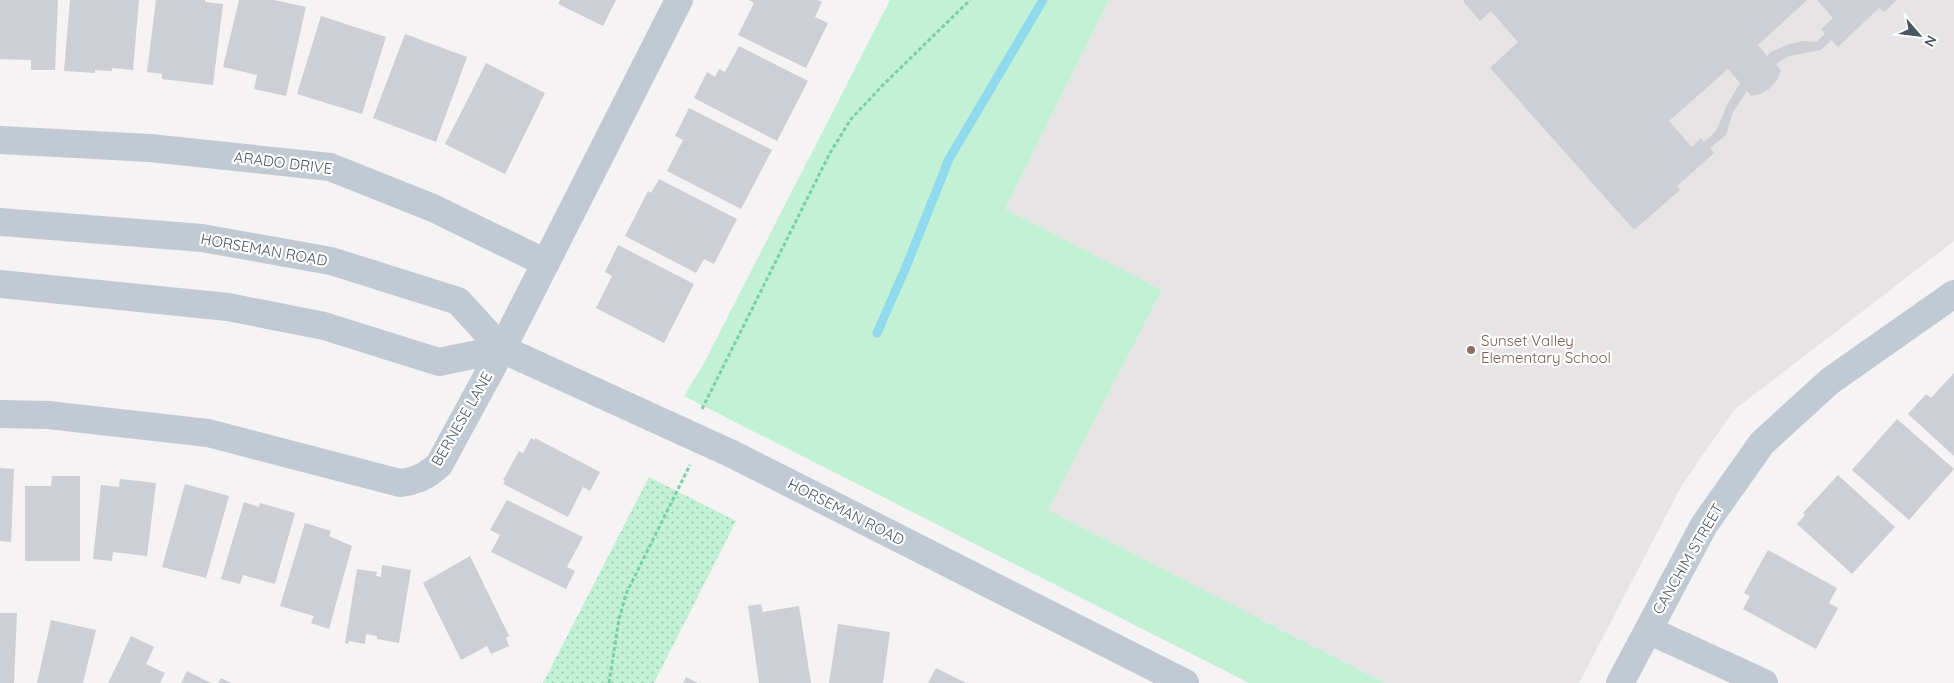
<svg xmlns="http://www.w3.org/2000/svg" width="1954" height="683" viewBox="0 0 1954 683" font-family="Quicksand,sans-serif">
  <defs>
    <pattern id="park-dots" width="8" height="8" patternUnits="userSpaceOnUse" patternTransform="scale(1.25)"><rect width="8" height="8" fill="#c3f1d5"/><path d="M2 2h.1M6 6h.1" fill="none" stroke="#a0c6b0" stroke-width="1.8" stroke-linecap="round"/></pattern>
  </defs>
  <rect width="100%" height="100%" fill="#f5f3f3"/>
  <path fill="#e6e4e5" d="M1109,0H1954V241L1734,410L1682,485L1579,683H1385L1048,510L1162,290L1005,209Z"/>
  <path fill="#c3f1d5" d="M890,0H1109L1005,209L1162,290L1048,510L1385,683H1249L684,396L703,365Z"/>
  <path fill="url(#park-dots)" d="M649,477L736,521L654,683H543Z"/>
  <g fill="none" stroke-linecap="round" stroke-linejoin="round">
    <path stroke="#90daee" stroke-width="9" d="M877,333L906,267L949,159L1043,0"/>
  </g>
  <path fill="#cdcfd5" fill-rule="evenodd" d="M0,0H58L55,70H31V60L0,59Z
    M70,0H139L133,70L112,68V71L95,70V73L64,71Z
    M156,0H205V2L223,4L213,85L162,79V74L147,72Z
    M239,0H274L306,7L286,96L254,89L257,75L223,67Z
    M560,0H616L603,26L558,4Z
    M749,0H818L822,2L815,17L828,23L806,68L738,35L754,3Z
    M1464,0H1807L1758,45L1767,56L1771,52L1789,44L1803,41L1816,42L1825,34L1821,29L1833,18L1817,0H1897L1884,12L1879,8L1838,47L1831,40L1821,50L1789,56L1780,61L1776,65L1781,70L1777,80L1769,89L1760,94L1751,96L1747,91L1733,112L1726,135L1710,148L1714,153L1677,186L1680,190L1634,230L1490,68L1518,42L1491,11L1480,21L1463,1ZM1728,69L1740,83L1727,105L1716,131L1704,142L1701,138L1692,147L1669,121Z
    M321,16L386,37L362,114L297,94Z
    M405,34L467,57L436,142L373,118Z
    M739,46L808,81L777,141L694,98L707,72L715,77L719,69L725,72Z
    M486,63L545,93L505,174L445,144Z
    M689,108L772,150L741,209L667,171L683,140L675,136Z
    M659,179L737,219L714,264L704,259L696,273L625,236L648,191L651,193Z
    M618,245L694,284L664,343L596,308L612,276L605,272Z
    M1954,373V456L1908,414L1926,394L1931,398Z
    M1897,419L1954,469L1909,520L1852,470Z
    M531,438L535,440V438L600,472L590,491L583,487L568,517L503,484L505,481L503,480L519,451L523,453Z
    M0,468L14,469L11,542L0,541Z
    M1838,475L1895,527L1852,574L1797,524L1805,515L1803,513Z
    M52,476H80V561H25V486H51Z
    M120,479L156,483L147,556L113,552L112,561L93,559L101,485L119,487Z
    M185,484L229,496L206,578L162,567Z
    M507,500L583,537L567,567L575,571L566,589L491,552L500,535L490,530Z
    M244,502L259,507L260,503L295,513L275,584L243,575L240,584L221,579Z
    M305,523L331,531L329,536L352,546L329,629L311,623L314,616L280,606Z
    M1768,550L1837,588L1829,603L1838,608L1816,649L1743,609L1750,596L1744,593Z
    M470,556L509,636L506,638L509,646L491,654L487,646L461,660L423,583Z
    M382,565L411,570L399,643L377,639V636L366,634L365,644L349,641L348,644L345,643L357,569L377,572L376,576L381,577Z
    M761,604L763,612L799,606L811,683H759L748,606Z
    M0,613H17L14,683H0Z
    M51,620L96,630L83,683H37Z
    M838,624L890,632L883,683H829Z
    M131,636L154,647L146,664L165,673L160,683H108Z
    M936,668L966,683H928Z
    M187,671L211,683H181Z
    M686,677L698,683H683Z
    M221,678L231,683H218Z"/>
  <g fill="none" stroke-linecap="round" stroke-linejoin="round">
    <path stroke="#7ad0a6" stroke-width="3" stroke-dasharray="4 2.5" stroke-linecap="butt" d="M702,409L830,153L851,119L883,85L970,0
      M609,683L619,619L626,594L690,465"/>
    <path stroke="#c1cad2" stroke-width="28" d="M0,140L150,148L330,167L433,208L546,263
      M0,222L202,238L331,261L458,301L502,349L732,454L1185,683
      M0,284L228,307L324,326L439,362L502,349
      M0,414L48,415L208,433L400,483C417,481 426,476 439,465L502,349L679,0
      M1648,630L1764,683
      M1620,683L1704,525L1762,443L1830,381L1954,294"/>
  </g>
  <circle fill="#8d6e63" stroke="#fff" stroke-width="2" cx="1471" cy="350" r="5"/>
  <g text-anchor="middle" stroke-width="4.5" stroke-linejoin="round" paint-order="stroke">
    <g font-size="15" fill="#4a5661" stroke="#fff">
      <text transform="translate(283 163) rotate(7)" y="5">ARADO DRIVE</text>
      <text transform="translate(264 250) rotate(10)" y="5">HORSEMAN ROAD</text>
      <text transform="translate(462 419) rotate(-60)" y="5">BERNESE LANE</text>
      <text transform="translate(846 512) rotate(27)" y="5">HORSEMAN ROAD</text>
      <text transform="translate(1688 559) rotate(-60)" y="5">CANCHIM STREET</text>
    </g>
    <g font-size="15" fill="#785e54" stroke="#fff" text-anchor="start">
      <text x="1481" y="346">Sunset Valley<tspan x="1481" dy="17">Elementary School</tspan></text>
    </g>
  </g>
  <g transform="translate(1919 35) rotate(118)" stroke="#ffffff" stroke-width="4" paint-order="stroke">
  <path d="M0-4L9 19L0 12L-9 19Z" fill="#4a5661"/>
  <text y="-8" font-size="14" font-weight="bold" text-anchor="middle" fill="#4a5661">N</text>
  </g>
</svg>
